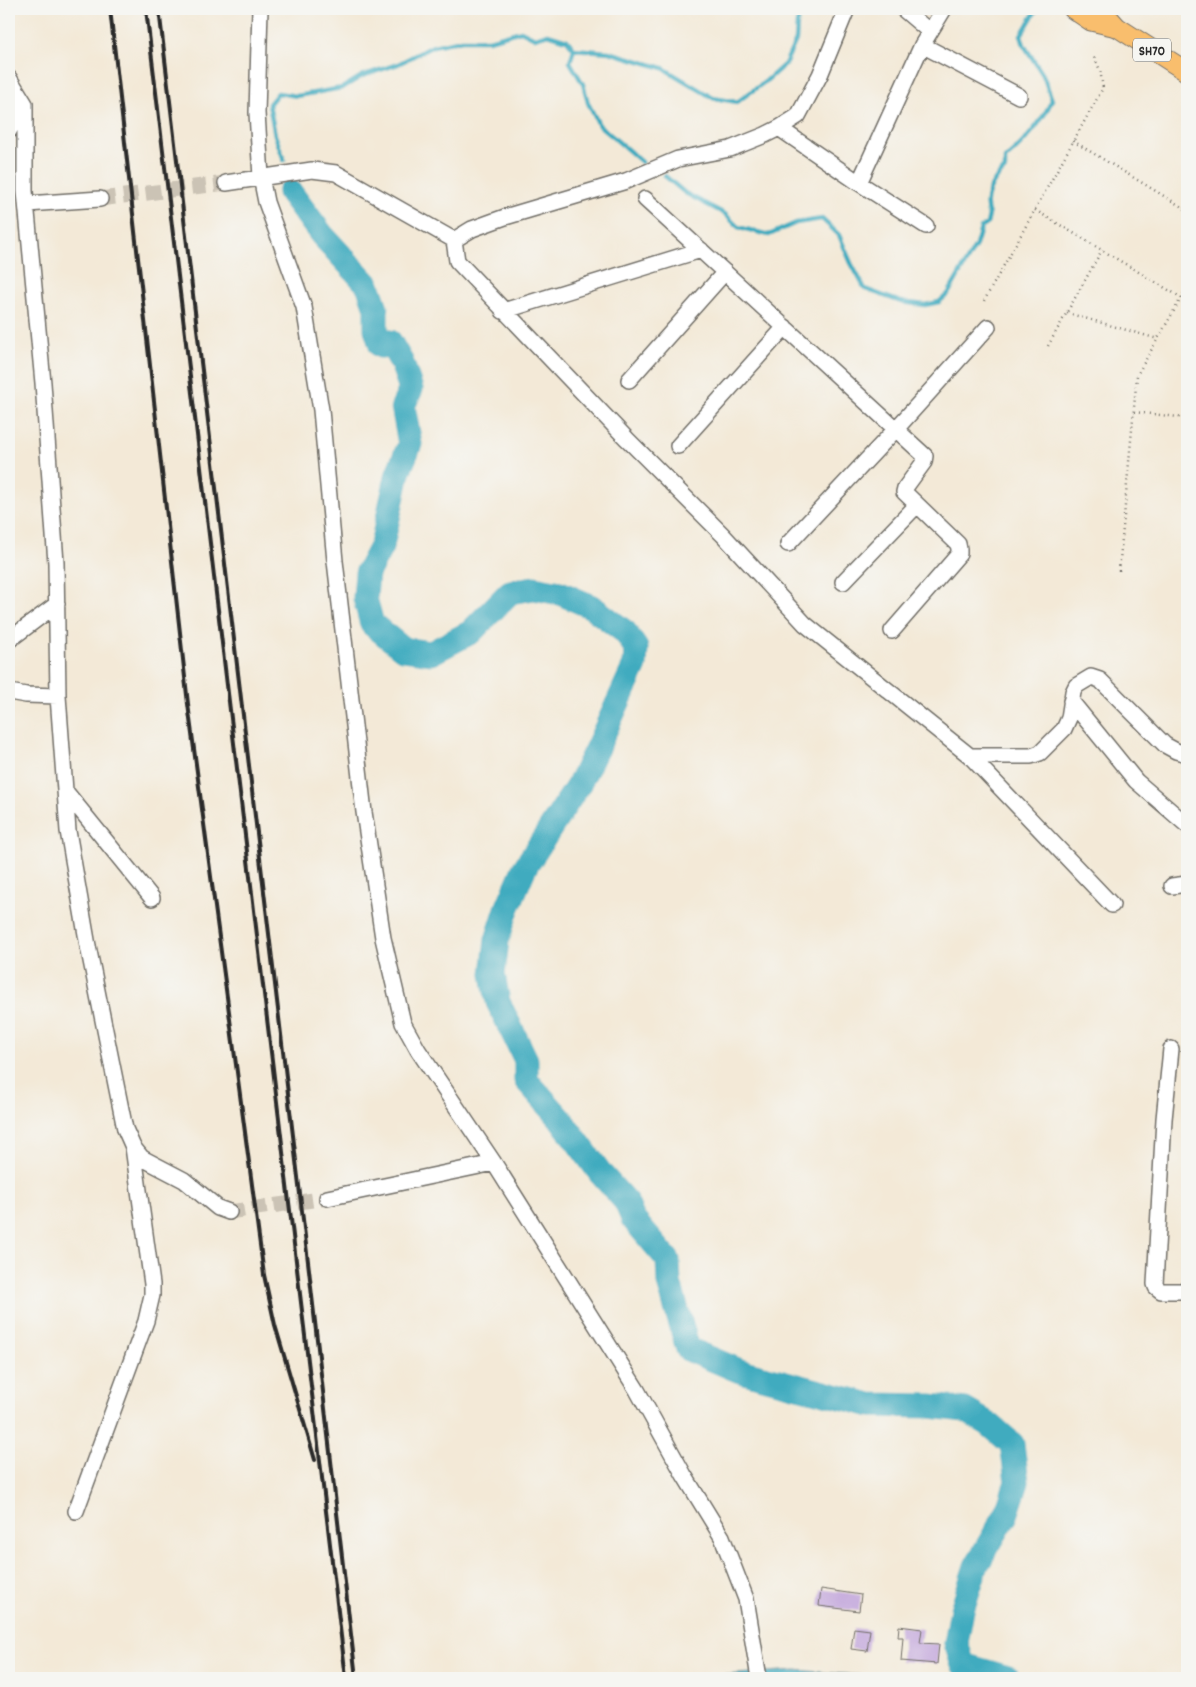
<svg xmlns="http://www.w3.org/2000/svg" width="1196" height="1687" viewBox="0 0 1196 1687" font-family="Dekko,sans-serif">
  <rect width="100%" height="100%" fill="#f6f6f2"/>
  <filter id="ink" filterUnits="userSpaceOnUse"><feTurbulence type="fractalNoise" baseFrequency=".02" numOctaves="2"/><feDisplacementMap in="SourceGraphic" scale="10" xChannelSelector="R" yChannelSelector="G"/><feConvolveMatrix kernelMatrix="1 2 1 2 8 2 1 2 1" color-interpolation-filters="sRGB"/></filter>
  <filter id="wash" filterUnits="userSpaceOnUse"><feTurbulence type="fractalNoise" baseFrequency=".0096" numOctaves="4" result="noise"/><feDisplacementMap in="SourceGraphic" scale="20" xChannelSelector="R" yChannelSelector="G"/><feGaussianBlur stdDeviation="1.12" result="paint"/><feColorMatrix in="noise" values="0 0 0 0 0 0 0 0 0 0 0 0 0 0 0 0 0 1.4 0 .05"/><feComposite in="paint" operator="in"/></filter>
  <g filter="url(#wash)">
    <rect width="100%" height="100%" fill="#f3e9d7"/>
    <path fill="#40abbf" stroke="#366b75" d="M796,1670L893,1678H684L693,1677Z"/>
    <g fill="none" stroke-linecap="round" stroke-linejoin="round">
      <path stroke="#40abbf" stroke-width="4.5" d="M574,49L609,52L663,68L713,98L737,102L766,81L785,64L796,40L797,23L802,9
        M284,160L275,135L269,104L278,93L297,96L342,88L362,76L398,64L433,46L462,40H489L521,31L535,38L548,34L567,40L574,49L570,62L583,84L588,103L599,125L642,162
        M665,176L685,193L725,214L738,227L769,235L796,223L822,219L839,235L851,263L865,289L901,302L925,305L939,302L948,294L976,245L981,228L987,224L989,215C982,199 992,181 1005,169V159C1025,142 1041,124 1052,100L1043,75L1024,45L1021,35L1037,9"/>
      <path stroke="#40abbf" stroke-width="25" d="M290,192L322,235L368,285L376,308V329L381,346L390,342L402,363L411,389L403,406L410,444L398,473L382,545L367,573L365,598L372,624L403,649L431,653L471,632L510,592L534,588L560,593L592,607L625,632L636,648L635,665L598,746L579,784L524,869L507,909L497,940L493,974L498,1002L526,1060V1080L560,1118L601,1174L626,1202L633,1219L668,1260L669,1283L688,1349L740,1371L871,1405L931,1406L965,1410L989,1424L1012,1444L1017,1482L1006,1515L976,1566L962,1610L956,1643L963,1665L1008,1678"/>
    </g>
    <g id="blocks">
      <path fill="#bd9ed9" d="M821,1589L861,1595L859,1611L819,1606Z
        M899,1626L922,1629L920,1643L939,1644L937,1664L901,1661L903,1637H898Z
        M854,1628L870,1630L867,1651L851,1649Z"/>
    </g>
  </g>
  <g filter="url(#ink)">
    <use href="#blocks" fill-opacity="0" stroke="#716e67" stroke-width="1"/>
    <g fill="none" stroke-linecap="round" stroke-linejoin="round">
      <path stroke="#cbc3b5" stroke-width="15" stroke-dasharray="15 8" stroke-linecap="butt" d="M100,199L226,183
        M229,1212L327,1198"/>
      <defs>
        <path id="minor" d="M260,9L257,113L261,177L266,202L304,307L321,410L335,561L364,812L383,938L403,1023L418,1050L494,1163L637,1390L684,1475L722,1537L746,1599L759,1678
          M847,9L820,75L798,116L779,128L765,135L730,149L678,159L626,181L505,217L472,229L454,240L457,261L627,439L723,535L805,624L970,756L1112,905
          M903,9L930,32
          M922,45L1019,96
          M9,78L25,104V191L43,383L56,563L58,696L68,831L88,946L125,1129L133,1147L142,1158L184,1180L218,1208L229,1212
          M779,128L859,183L926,226
          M9,131L16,118L21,102
          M226,183L312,170L336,173L454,240
          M859,183L922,45L944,9
          M645,199L925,456L924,462L905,488L904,492L958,544L959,549V554L892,631
          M27,204L100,199
          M503,311L701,250
          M629,380L725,272
          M678,446L785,327
          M788,544L896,429L988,327
          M843,582L917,505
          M9,640L57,604
          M9,692L26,695L58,696
          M1071,701L1136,781L1187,825
          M970,756H1031L1040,753L1064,729L1069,718L1073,692L1076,686L1091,677L1100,680L1165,745L1176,751L1187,754
          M66,792L152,898
          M1172,886L1187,884
          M1171,1049L1164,1119L1155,1284L1156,1287L1161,1291H1187
          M327,1198L494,1163
          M76,1511L146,1321L152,1295V1284L133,1147"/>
        <path id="major" d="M1073,9L1091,21L1117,27
          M1101,9L1117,27L1187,72"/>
      </defs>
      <use href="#minor" stroke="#716e67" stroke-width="18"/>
      <use href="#major" stroke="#716e67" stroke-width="21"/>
      <path stroke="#716e67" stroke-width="2.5" stroke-dasharray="1 4" stroke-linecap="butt" d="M1073,141L1187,210
        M1035,210L1182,298
        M984,301L1103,88L1100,70L1093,55
        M1067,313L1158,339
        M1048,346L1102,250
        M1134,412L1187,418
        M1119,571L1137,375L1187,288"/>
      <use href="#minor" stroke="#fff" stroke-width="15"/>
      <use href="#major" stroke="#f9be6d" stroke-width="19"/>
      <path stroke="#2b2b2b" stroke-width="4" d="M110,9L188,704L264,1275L275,1325L315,1460
        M146,9L346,1678
        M159,9L309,1270L356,1678"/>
    </g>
  </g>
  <g text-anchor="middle" stroke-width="5" stroke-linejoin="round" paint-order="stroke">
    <rect fill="#f6f6f2" stroke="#686867" stroke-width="1" x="1133" y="38.5" width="38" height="23" rx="4"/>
    <g font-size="14" font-weight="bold" fill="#2b2b2b">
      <text x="1152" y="55">SH70</text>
    </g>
  </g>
  <rect width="1196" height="1687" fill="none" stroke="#f6f6f2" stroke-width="30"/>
</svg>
